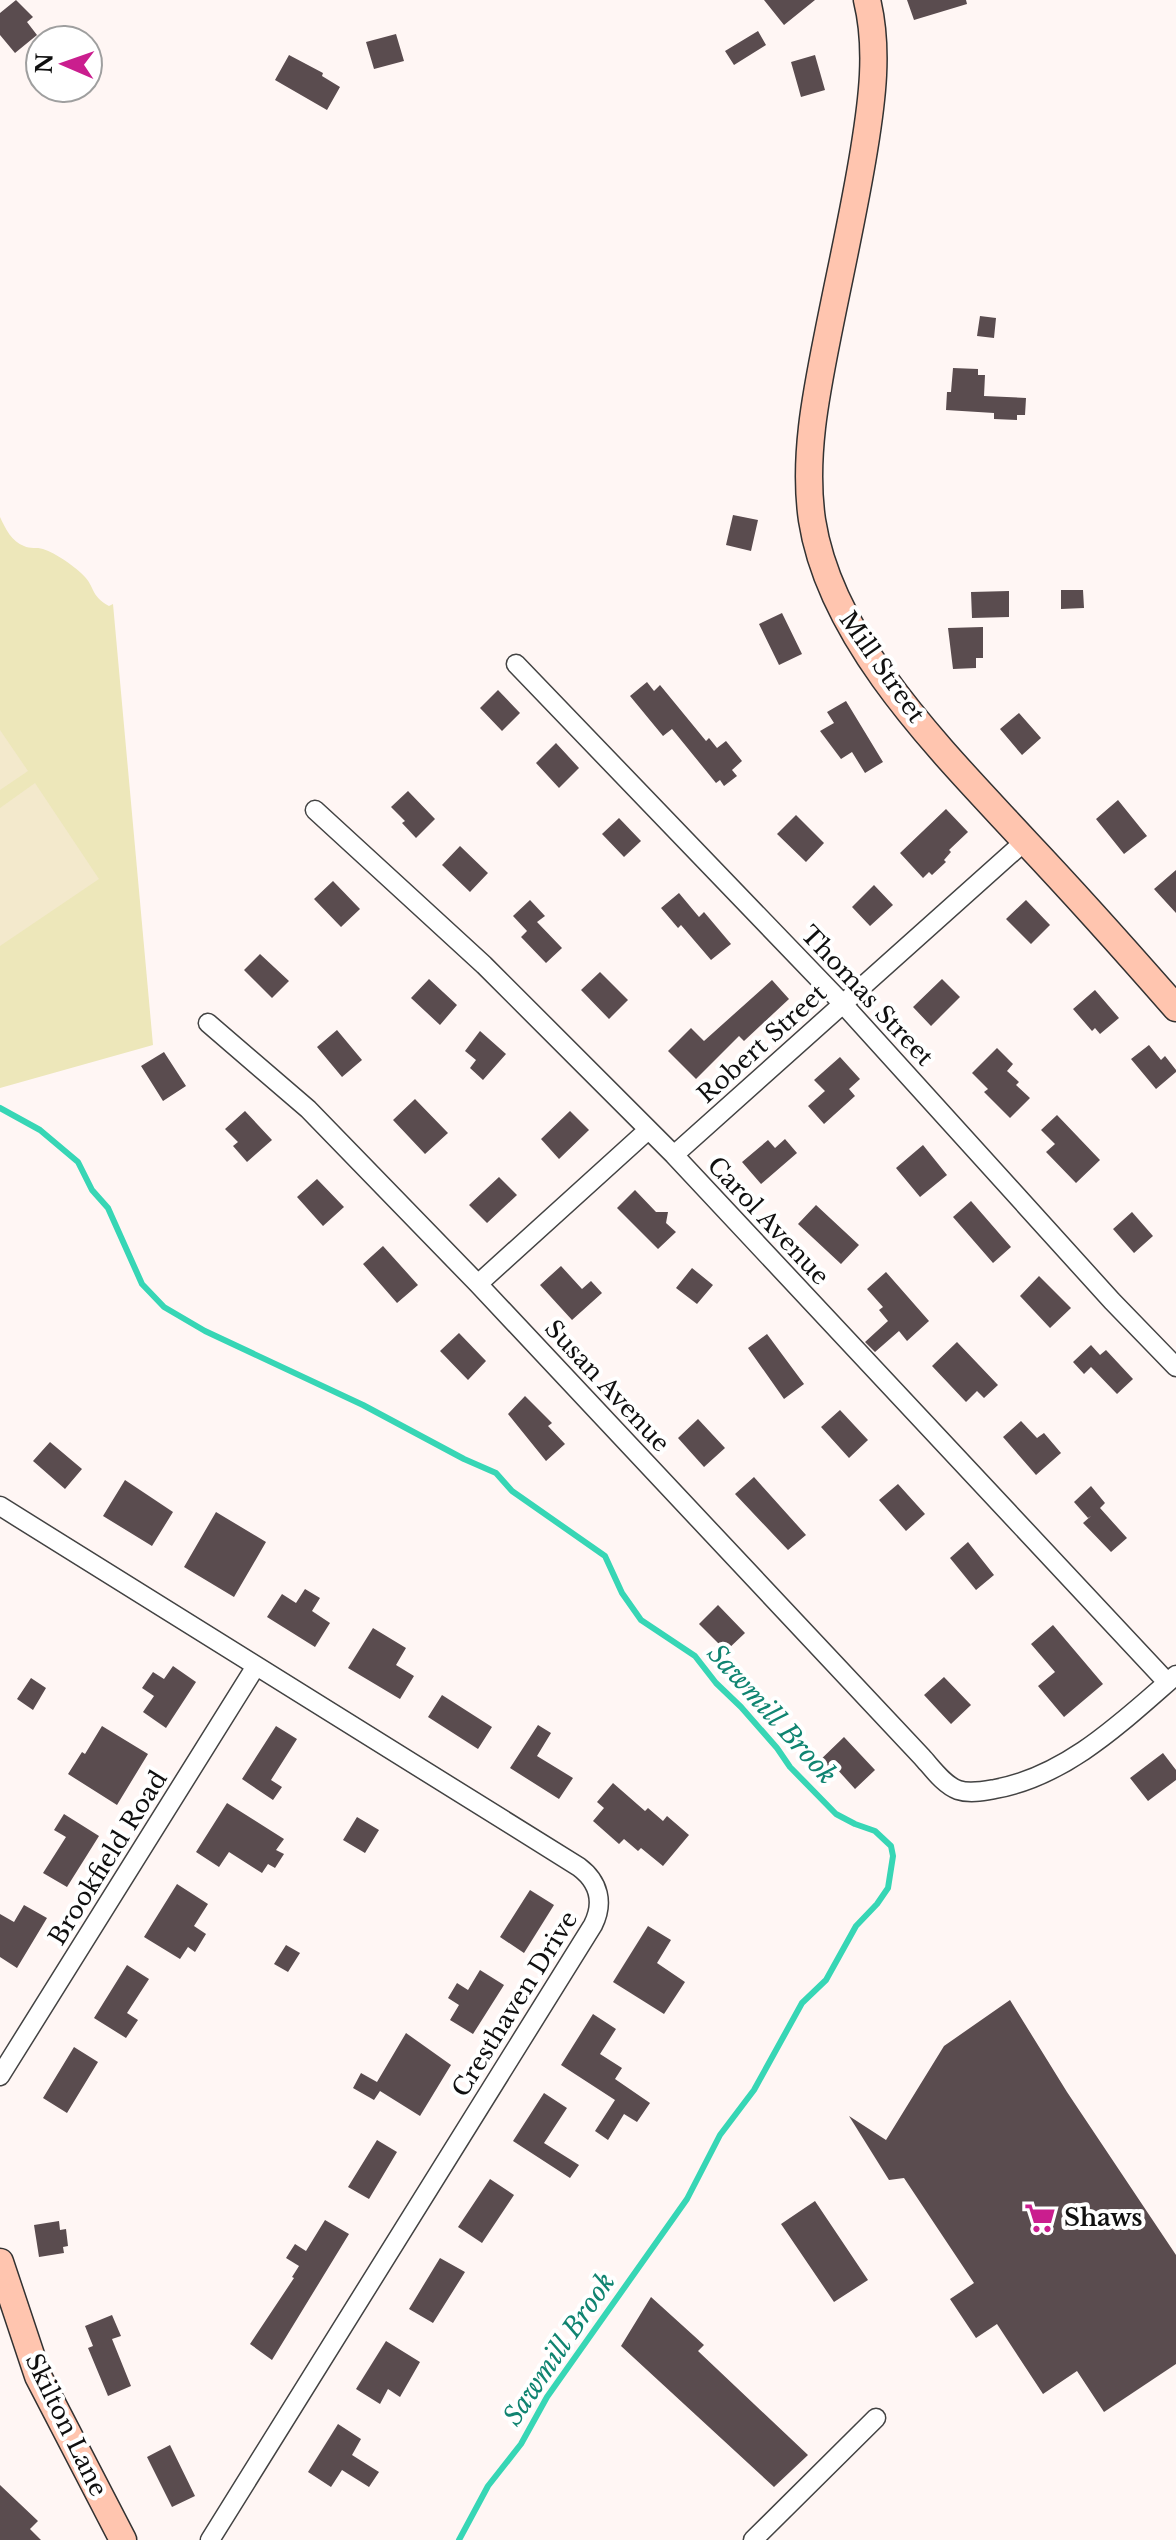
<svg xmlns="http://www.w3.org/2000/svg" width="1176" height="2540" viewBox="0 0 1176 2540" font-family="'Libre Baskerville',serif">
  <rect width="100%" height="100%" fill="#fff6f4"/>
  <path fill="#ede7ba" d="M0,517C5,528 12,542 24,546C30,549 37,547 43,549C57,554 71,564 81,573C96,586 89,595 109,606L113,604L153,1045L0,1088Z"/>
  <path fill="#f3e9cc" d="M0,730L28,771L0,790Z
    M35,783L99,879L0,946V808Z"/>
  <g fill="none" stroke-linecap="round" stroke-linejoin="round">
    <path stroke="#37d6b5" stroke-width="6" d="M0,1108L40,1130L78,1162L92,1190L108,1208L142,1284L164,1307L205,1331L363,1405L464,1459L496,1473L512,1491L605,1556L622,1593L641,1620L695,1656L716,1683L741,1707L777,1748L790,1767L836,1814L855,1824L875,1831L891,1846L893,1856L888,1888L877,1904L856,1926L826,1980L802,2003L754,2090L720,2135L687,2199L547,2397L521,2444L488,2486L459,2540"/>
  </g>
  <path fill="#5a4c4f" d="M16,0L33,17L27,22L37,35L15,53L0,35V13Z
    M764,0H815L784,25Z
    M907,0H966L967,4L914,20Z
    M758,31L766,45L734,65L725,51Z
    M396,34L404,61L374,69L366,42Z
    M289,55L323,73L322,76L340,87L327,110L275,80Z
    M815,55L825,90L801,97L791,62Z
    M980,316L996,318L994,338L977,336Z
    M953,368L978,369V375H985L984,396L1026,398L1025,415H1017V420L994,419V413L946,410L947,392H951Z
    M733,515L758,520L751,551L726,545Z
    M1061,590H1083L1084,608L1061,609Z
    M1009,591V617L972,618L971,592Z
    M782,613L802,654L779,665L759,624Z
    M983,627V658H976V668L953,669L948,628Z
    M647,682L654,691L660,685L706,741L709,738L717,748L726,741L742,761L732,770L737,776L724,786L720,780L716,783L672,729L663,736L630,696Z
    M498,690L520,713L502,731L480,708Z
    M846,701L883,762L865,773L852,752L841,759L820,731L834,723L827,712Z
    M1019,713L1041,738L1022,755L1000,729Z
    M556,743L579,768L559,788L536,763Z
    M408,791L435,819L416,838L402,823L405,821L391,807Z
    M1118,800L1147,836L1124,854L1096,819Z
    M946,809L968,832L949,850L951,852L944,860L946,862L932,875L929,872L923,878L900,853Z
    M796,815L824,843L806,862L777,834Z
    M619,818L641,841L624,857L602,834Z
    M460,846L488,873L470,892L442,865Z
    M1176,870V913L1154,889Z
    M333,881L360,909L341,927L314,899Z
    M874,885L893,905L870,926L852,907Z
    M679,893L699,917L704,912L731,944L711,960L681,925L678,928L661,908Z
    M530,900L545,916L537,922L562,948L546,963L521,937L527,931L513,916Z
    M1026,900L1050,925L1031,944L1006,919Z
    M260,954L289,981L272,998L244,970Z
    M600,972L628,1000L609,1019L581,990Z
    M429,979L457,1005L440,1025L411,998Z
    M942,979L960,997L931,1026L913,1007Z
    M772,980L789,999L744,1041L739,1036L696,1079L668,1051L691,1028L704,1041Z
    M1095,990L1119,1018L1100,1034L1095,1028L1092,1031L1073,1009Z
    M337,1030L362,1060L342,1077L317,1047Z
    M480,1031L506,1054L483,1080L470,1068L476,1060L465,1051Z
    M1149,1045L1161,1060L1165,1056L1176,1070V1072L1156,1089L1131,1059Z
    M997,1048L1013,1064L1007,1071L1019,1082L1016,1085L1030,1098L1010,1118L984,1092L988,1089L972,1073Z
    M164,1052L186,1086L163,1101L141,1066Z
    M840,1057L860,1079L849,1089L855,1096L824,1124L808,1106L825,1091L814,1080Z
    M415,1099L448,1133L425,1154L393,1120Z
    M245,1111L272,1140L247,1162L233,1146L238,1142L225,1129Z
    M570,1111L589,1130L559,1159L541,1139Z
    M1057,1115L1100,1160L1076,1183L1046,1152L1055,1144L1041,1130Z
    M785,1139L797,1153L761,1184L742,1162L768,1140L775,1148Z
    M923,1145L947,1175L920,1197L896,1168Z
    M499,1177L517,1195L487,1223L469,1205Z
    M317,1179L344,1207L323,1226L297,1197Z
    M635,1190L656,1212H668L666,1223L676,1232L658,1249L617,1208Z
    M971,1201L1011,1247L993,1263L953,1217Z
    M816,1205L859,1245L841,1264L798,1224Z
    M1132,1212L1153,1236L1134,1253L1113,1229Z
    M383,1246L418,1285L397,1303L363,1264Z
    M561,1266L582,1289L591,1281L602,1293L572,1320L540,1285Z
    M692,1268L713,1285L697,1304L676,1288Z
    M886,1272L929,1321L907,1341L899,1331L875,1352L865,1342L888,1321L879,1310L883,1307L867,1289Z
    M1039,1276L1071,1308L1050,1328L1020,1296Z
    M459,1333L486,1361L468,1380L440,1351Z
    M767,1334L804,1384L784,1399L748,1348Z
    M957,1342L998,1385L984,1398L977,1391L966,1402L932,1366Z
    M1091,1345L1100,1355L1106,1350L1133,1379L1117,1394L1091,1367L1084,1374L1073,1362Z
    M525,1396L552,1423L548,1426L565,1444L546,1461L508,1414Z
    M840,1410L868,1440L849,1458L821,1427Z
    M698,1419L725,1448L704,1467L678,1438Z
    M1021,1421L1037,1438L1044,1433L1061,1453L1036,1475L1003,1437Z
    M50,1442L82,1469L65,1489L33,1461Z
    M754,1477L806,1535L788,1550L735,1494Z
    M125,1480L173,1512L152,1546L103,1516Z
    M898,1484L925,1514L906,1531L879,1500Z
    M1091,1486L1105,1503L1100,1508L1127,1538L1111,1552L1083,1523L1091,1516L1088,1518L1074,1502Z
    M216,1512L266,1542L234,1597L184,1567Z
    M968,1542L994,1575L976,1590L950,1558Z
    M305,1589L320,1598L312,1611L330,1623L315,1647L267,1617L282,1594L296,1603Z
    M718,1605L745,1633L726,1651L699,1624Z
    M1053,1625L1103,1684L1064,1717L1038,1686L1055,1672L1031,1644Z
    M373,1628L406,1648L396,1665L414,1676L400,1699L348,1668Z
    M173,1666L196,1682L166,1728L143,1712L154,1696L142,1688L153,1672L164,1679Z
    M944,1677L971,1705L951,1724L924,1695Z
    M31,1678L46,1688L33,1710L17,1699Z
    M442,1695L492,1727L478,1749L428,1717Z
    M538,1725L551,1733L537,1756L573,1778L559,1799L510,1768Z
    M102,1726L148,1754L117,1805L68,1774L82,1752L85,1754Z
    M276,1726L297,1739L271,1780L282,1787L273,1800L242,1779Z
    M844,1737L875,1770L855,1789L836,1768L828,1776L816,1764Z
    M1163,1753L1176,1770V1780L1148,1801L1130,1778Z
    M613,1783L645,1811L648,1808L663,1821L667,1816L689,1835L663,1866L641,1848L638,1851L624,1839L619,1844L593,1821L604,1808L597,1802Z
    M227,1803L284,1839L276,1850L284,1854L275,1868L268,1864L262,1873L229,1852L219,1867L196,1852Z
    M64,1814L99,1836L67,1887L43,1873L66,1837L54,1830Z
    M357,1817L379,1830L365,1853L343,1840Z
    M177,1884L208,1904L194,1926L206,1934L195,1952L188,1947L180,1959L144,1937Z
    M530,1890L554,1905L524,1953L500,1937Z
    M24,1905L47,1918L17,1968L0,1957V1914L14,1922Z
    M648,1926L671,1940L657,1963L685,1982L664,2014L613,1982Z
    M286,1945L300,1953L288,1972L274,1964Z
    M127,1965L149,1979L127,2013L138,2020L126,2038L94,2018Z
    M480,1970L504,1985L473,2034L450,2020L459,2005L448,1998L457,1983L468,1990Z
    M1010,2000L1067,2092L1176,2255V2364L1104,2412L1077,2371L1043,2394L997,2324L976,2338L950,2299L974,2283L904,2178L889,2180L849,2116L886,2140L944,2046Z
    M593,2014L616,2029L600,2054L622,2068L615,2079L650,2103L637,2122L624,2114L608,2140L595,2131L615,2100L561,2065Z
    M406,2033L451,2065L420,2116L380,2091L374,2100L353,2088L361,2073L377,2082Z
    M74,2047L98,2062L67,2113L43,2098Z
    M544,2093L567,2108L544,2143L579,2165L570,2178L513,2141Z
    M377,2140L397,2152L369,2199L348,2187Z
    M490,2179L514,2195L482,2243L458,2227Z
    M815,2201L868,2280L834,2302L781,2224Z
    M325,2220L349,2234L272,2360L250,2344L294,2278L292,2277L299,2266L286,2258L295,2244L306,2251Z
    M59,2221L60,2230L66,2229L68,2246L63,2247L64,2253L39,2257L34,2225Z
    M440,2258L465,2272L433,2323L409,2309Z
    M651,2297L704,2345L698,2351L808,2455L774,2487L621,2346Z
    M112,2315L121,2336L112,2339L131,2386L108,2396L88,2348L93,2346L85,2326Z
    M386,2341L420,2362L400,2397L388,2389L380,2404L356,2389Z
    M338,2424L361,2439L352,2455L379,2472L369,2487L342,2470L331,2487L308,2472Z
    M170,2445L195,2496L172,2507L147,2457Z
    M0,2485L38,2521L30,2529L41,2540H0Z"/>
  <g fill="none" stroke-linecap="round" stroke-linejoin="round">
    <defs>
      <path id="street" d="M516,664L843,1004L1112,1301L1176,1367
        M315,810L484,965L674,1155L1167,1682
        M208,1023L308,1109L478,1284L922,1757C932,1768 944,1785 958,1790C970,1794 984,1791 995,1789C1067,1776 1123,1721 1176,1675
        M674,1155L1025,841
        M478,1284L648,1130
        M0,1506L579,1867C599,1882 604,1903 593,1925L210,2540
        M0,2076L256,1666
        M753,2540L876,2418"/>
      <path id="secondary" d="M867,0C879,49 872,101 864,150C854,212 840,273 828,334C816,394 803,458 812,520C831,643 944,753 1026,842C1077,896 1127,952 1176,1008
        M0,2262L38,2376L123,2540"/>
    </defs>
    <use href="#street" stroke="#434343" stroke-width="21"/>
    <use href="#secondary" stroke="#323232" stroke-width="29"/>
    <use href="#street" stroke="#fff" stroke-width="18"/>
    <use href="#secondary" stroke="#ffc5af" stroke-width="26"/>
  </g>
  <defs>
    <symbol id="supermarket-bare" viewBox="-9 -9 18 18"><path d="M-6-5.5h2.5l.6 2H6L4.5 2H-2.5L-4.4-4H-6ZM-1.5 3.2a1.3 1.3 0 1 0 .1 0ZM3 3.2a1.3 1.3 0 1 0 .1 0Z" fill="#ca1e8e" stroke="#fff" stroke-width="2.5" paint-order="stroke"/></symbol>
  </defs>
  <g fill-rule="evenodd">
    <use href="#supermarket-bare" x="1018" y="2196" width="44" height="44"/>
  </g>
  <g text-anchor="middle" stroke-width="8" stroke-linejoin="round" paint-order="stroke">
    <g font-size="24" fill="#101010" stroke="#fff">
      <text transform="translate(882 667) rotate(55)" y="8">Mill Street</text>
      <text transform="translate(867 996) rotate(47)" y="8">Thomas Street</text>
      <text transform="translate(762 1044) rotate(-42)" y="8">Robert Street</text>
      <text transform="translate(768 1221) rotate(47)" y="8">Carol Avenue</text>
      <text transform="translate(607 1386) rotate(47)" y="8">Susan Avenue</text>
      <text transform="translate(108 1858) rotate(-58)" y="8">Brookfield Road</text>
      <text transform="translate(515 2004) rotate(-58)" y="8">Cresthaven Drive</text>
      <text transform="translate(66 2425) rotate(64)" y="8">Skilton Lane</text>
    </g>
    <g font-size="24" font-weight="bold" fill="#101010" stroke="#fff" text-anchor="start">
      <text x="1064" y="2226">Shaws</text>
    </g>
    <g font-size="26" font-style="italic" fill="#108471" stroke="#fff">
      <text transform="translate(772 1714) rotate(48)" y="9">Sawmill Brook</text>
      <text transform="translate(559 2349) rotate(-56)" y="9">Sawmill Brook</text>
    </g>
  </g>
  <g transform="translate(64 64) rotate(272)"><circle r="38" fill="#ffffff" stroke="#9f9f9f" stroke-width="2"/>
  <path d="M0-6L14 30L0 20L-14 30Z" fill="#ca1e8e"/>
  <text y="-12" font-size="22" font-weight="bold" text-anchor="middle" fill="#101010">N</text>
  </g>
</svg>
